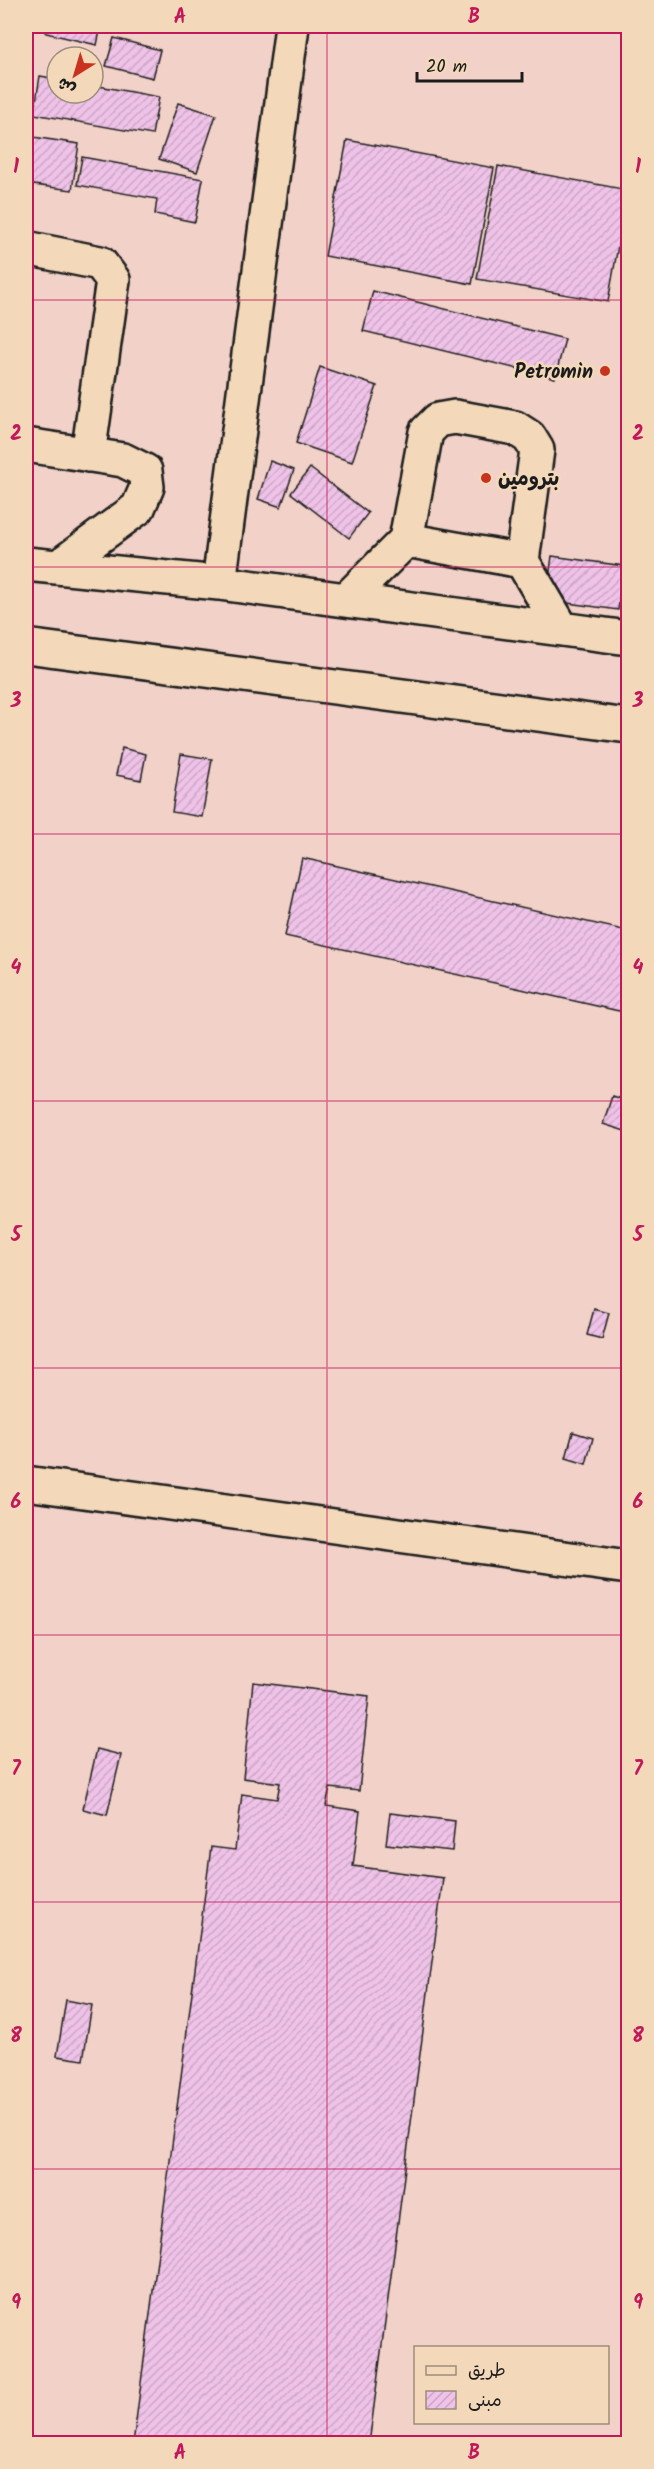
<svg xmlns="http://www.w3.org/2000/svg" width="654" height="2469" viewBox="0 0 654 2469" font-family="Kalam,'Playpen Sans Arabic',sans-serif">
  <defs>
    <pattern id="building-hatch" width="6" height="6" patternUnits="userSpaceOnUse" patternTransform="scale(1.5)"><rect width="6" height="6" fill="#efc2e7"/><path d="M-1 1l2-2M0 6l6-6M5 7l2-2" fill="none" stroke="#cca6c6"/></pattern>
  </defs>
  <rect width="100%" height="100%" fill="#f2d2c8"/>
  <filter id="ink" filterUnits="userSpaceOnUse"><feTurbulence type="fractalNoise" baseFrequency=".0167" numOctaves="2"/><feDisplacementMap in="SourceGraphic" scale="12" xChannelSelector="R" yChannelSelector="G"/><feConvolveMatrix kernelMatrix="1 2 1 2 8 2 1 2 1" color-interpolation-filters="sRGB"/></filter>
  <g filter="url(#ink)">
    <path fill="url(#building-hatch)" stroke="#1c1c1c" stroke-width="1.5" d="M47,26H101L97,45L46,33Z
      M114,38L160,50L153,78L106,66Z
      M40,76L57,79V93H93V85L159,97L152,135L34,114Z
      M178,103L216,115L197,172L159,159Z
      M33,137L79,144L72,190L26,184Z
      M347,140L494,168L472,284L325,256Z
      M82,157L203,179L195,222L155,214L157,199L77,185Z
      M498,166L628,190L608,302L477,279Z
      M373,291L565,339L555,378L363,331Z
      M320,367L377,386L352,462L296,443Z
      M270,461L294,470L281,507L258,499Z
      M310,468L368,513L349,538L291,493Z
      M552,556L624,566L618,610L546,600Z
      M122,748L146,754L141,780L116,775Z
      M181,754L212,759L202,817L172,812Z
      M302,858L628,931V1013L285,936Z
      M612,1096L628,1101V1132L603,1124Z
      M594,1309L609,1313L602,1339L587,1335Z
      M573,1432L593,1438L586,1464L566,1458Z
      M253,1682L369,1696L359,1791L330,1788L326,1806L360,1811L353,1866L443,1878L369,2444H133L211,1847L235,1850L242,1794L277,1799L280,1783L243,1778Z
      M97,1749L121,1755L107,1815L83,1809Z
      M390,1813L455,1821L452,1851L386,1844Z
      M66,2000L92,2005L83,2060L57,2056Z"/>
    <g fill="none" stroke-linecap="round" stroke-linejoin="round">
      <defs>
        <path id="minor" d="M26,248L100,263L113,280L88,455
          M26,445L123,460L145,471L147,487L138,508L58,567
          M406,540L426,432L438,420L455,417L515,428L529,437L537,450L522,561
          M26,564L219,583L628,638
          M219,583L292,26
          M346,600L406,540L522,561L562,629
          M26,646L628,726
          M26,1483L628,1567"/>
      </defs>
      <use href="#minor" stroke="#1c1c1c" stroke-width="38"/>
      <use href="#minor" stroke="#f3d9ba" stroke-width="33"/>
    </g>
  </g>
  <path fill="none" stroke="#c2185b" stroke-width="1.5" stroke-opacity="0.55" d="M327,26V2444M26,300H628M26,567H628M26,834H628M26,1101H628M26,1368H628M26,1635H628M26,1902H628M26,2169H628"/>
  <g fill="#c8321e" stroke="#f3d9ba" stroke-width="2">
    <circle cx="605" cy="371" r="6"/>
    <circle cx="486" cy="478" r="6"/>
  </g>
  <g text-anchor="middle" stroke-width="5" stroke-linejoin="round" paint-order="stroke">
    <g font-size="20" font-weight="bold" fill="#1c1c1c" stroke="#f3d9ba" text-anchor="end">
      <text x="593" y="378">Petromin</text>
      <text x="498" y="485" text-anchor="start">بترومين</text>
    </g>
  </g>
  <rect width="654" height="2469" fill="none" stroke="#f3d9ba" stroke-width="66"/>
  <rect x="414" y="2346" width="195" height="78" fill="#f3d9ba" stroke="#9d8d7b" stroke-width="1.5"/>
  <rect x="426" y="2366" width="30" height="9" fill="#f3d9ba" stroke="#9d8d7b" stroke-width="1.5"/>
  <text x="468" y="2376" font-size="18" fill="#1c1c1c">طريق</text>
  <rect x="426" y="2391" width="30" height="18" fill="url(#building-hatch)" stroke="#9d8d7b" stroke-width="1.5"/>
  <text x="468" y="2406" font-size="18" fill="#1c1c1c">مبنى</text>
  <g transform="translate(75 75) rotate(217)"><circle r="28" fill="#f3d9ba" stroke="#9d8d7b" stroke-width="1.5"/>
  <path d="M0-4.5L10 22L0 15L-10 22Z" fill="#c8321e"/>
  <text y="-9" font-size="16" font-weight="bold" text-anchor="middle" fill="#1c1c1c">ش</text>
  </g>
  <path d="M417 72v9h105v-9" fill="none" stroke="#1c1c1c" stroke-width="3"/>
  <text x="426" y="72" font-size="18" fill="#1c1c1c" stroke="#f3d9ba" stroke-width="4.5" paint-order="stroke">20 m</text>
  <rect x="33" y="33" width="588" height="2403" fill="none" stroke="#c2185b" stroke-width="2"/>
  <g font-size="20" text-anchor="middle" font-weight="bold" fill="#c2185b">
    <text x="180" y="23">A</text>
    <text x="474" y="23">B</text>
    <text x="16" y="173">1</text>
    <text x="638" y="173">1</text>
    <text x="16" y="440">2</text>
    <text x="638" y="440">2</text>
    <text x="16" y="707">3</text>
    <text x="638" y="707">3</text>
    <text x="16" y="974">4</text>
    <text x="638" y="974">4</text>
    <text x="16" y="1241">5</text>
    <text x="638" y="1241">5</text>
    <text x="16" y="1508">6</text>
    <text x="638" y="1508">6</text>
    <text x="16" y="1775">7</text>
    <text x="638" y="1775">7</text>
    <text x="16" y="2042">8</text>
    <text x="638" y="2042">8</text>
    <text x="16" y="2309">9</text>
    <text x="638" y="2309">9</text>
    <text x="180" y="2459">A</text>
    <text x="474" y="2459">B</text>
  </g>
</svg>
